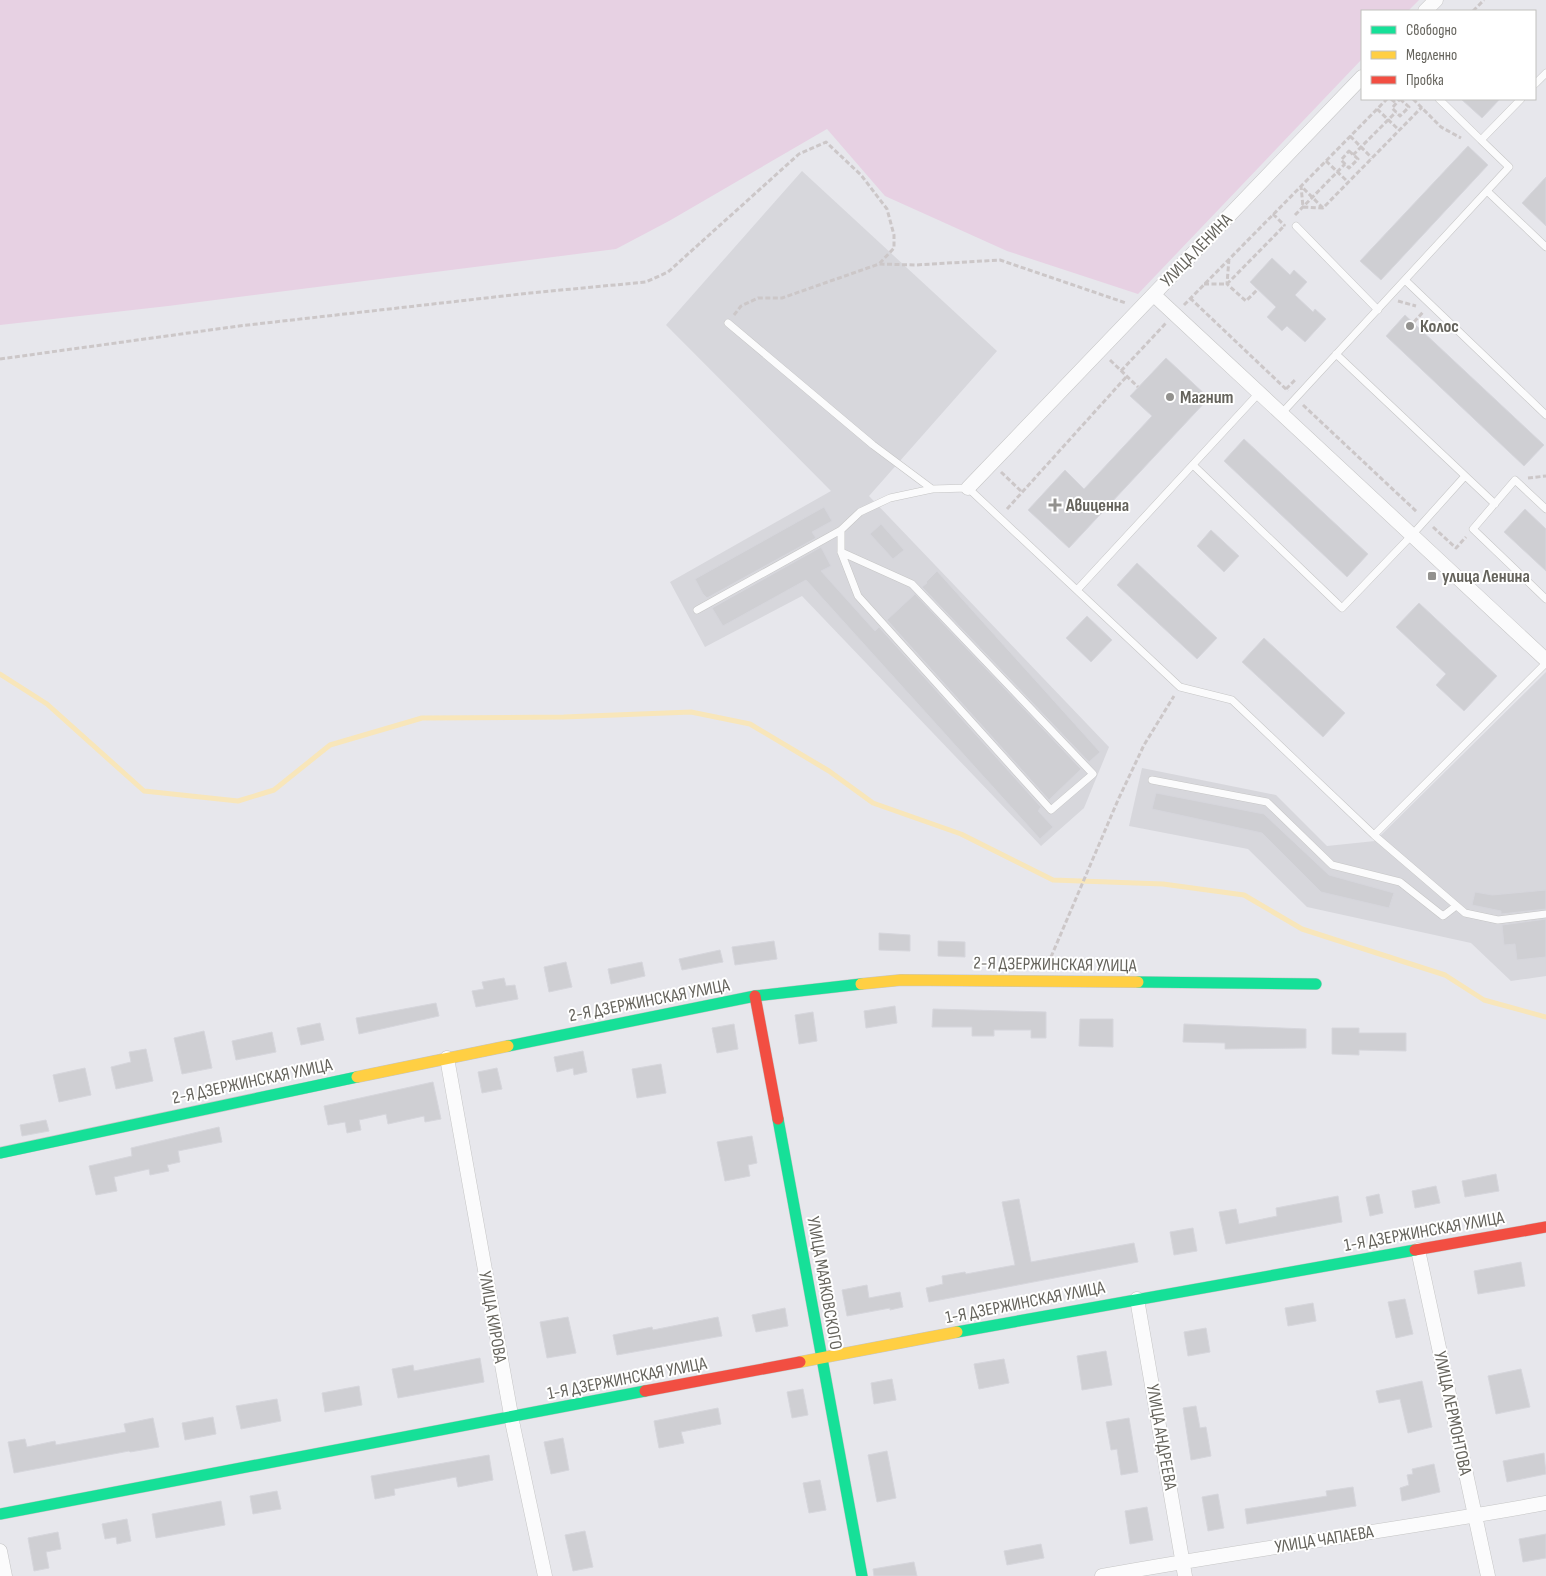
<svg xmlns="http://www.w3.org/2000/svg" width="1546" height="1576" viewBox="0 0 1546 1576" font-family="'Sofia Sans Condensed',sans-serif">
  <rect width="100%" height="100%" fill="#e7e7ec"/>
  <path fill="#d7d7dc" d="M802,171L997,351L869,496L1109,747L1084,808L1041,846L802,596L705,647L670,582L831,491L666,325Z
    M1546,672V976L1511,981L1471,943L1307,907L1248,849L1129,826L1142,768L1276,795L1327,846L1375,841Z"/>
  <path fill="#e7d1e3" d="M0,0H1419L1408,11H1362V59L1138,294L1007,251L885,196L827,129L669,221L616,249L168,306L0,325Z"/>
  <g fill="none" stroke-linecap="round" stroke-linejoin="round">
    <path stroke="#f8e6ba" stroke-width="5" d="M0,674L47,704L144,791L238,801L274,790L330,745L422,718L564,717L691,712L750,724L829,771L873,803L961,834L1053,880L1163,884L1244,895L1302,929L1445,975L1484,1000L1546,1017"/>
  </g>
  <path fill="#cfcfd3" stroke="#d6d6dc" d="M1461,99H1500L1482,118Z
    M1468,146L1488,165L1381,280L1360,261Z
    M1546,177V226L1522,203Z
    M1272,258L1290,275L1294,270L1307,282L1295,295L1313,312L1315,309L1326,319L1305,342L1287,326L1282,331L1267,317L1276,307L1250,282Z
    M1405,315L1544,445L1524,466L1386,336Z
    M1166,358L1209,398L1069,548L1028,510L1065,470L1084,489L1152,416L1130,396Z
    M1244,439L1368,554L1347,577L1224,461Z
    M824,507L832,521L812,532L816,538L707,598L703,594L695,579Z
    M1525,509L1546,529V571L1504,532Z
    M881,524L904,550L893,559L870,534Z
    M1211,530L1239,556L1224,572L1197,546Z
    M821,547L831,566L821,571L875,631L879,627L1041,807L1038,811L1053,827L1040,839L806,580L723,626L712,608Z
    M1137,563L1217,638L1197,659L1117,585Z
    M937,571L1100,752L1089,762L922,587L927,583L926,582Z
    M915,594L1081,769L1049,800L887,620Z
    M1419,603L1497,676L1464,711L1436,685L1446,674L1396,627Z
    M1087,616L1112,640L1091,662L1066,638Z
    M1264,638L1345,713L1323,737L1242,662Z
    M1156,793L1264,814L1329,875L1394,893L1389,908L1321,892L1262,833L1152,809Z
    M1546,890V909L1501,914V911L1472,905L1475,892L1492,895Z
    M1546,919V957L1517,960L1515,944L1504,945L1502,925Z
    M879,933L910,935V951L879,950Z
    M774,941L777,959L735,965L732,947Z
    M938,941L965,942V957L938,956Z
    M720,950L723,962L682,970L679,959Z
    M566,962L572,987L549,992L544,967Z
    M642,962L645,976L611,984L608,969Z
    M504,978L506,986L515,985L518,999L476,1007L472,991L484,989L482,982Z
    M436,1003L439,1016L359,1034L356,1018Z
    M895,1006L897,1023L866,1028L864,1011Z
    M933,1009L1046,1012V1038H1031V1030H994V1036H972V1027H932Z
    M813,1012L817,1041L799,1044L795,1015Z
    M1080,1019H1113V1047L1079,1046Z
    M320,1023L324,1040L301,1045L297,1028Z
    M734,1024L738,1049L717,1053L712,1028Z
    M1184,1024L1306,1029V1048L1225,1049V1043L1183,1042Z
    M1332,1028H1359V1033H1406V1051L1359,1050V1055L1332,1054Z
    M204,1031L212,1068L182,1074L174,1038Z
    M272,1032L276,1052L236,1060L232,1041Z
    M146,1049L153,1081L116,1089L111,1067L131,1062L129,1052Z
    M583,1051L587,1072L574,1075L573,1068L557,1072L554,1057Z
    M661,1064L666,1093L637,1098L632,1069Z
    M85,1068L91,1095L59,1102L53,1075Z
    M497,1068L502,1089L482,1093L478,1072Z
    M433,1082L441,1119L425,1122L424,1116L388,1124L386,1114L359,1120L361,1130L347,1133L345,1122L328,1125L324,1106Z
    M46,1120L49,1131L22,1136L20,1125Z
    M219,1127L222,1142L178,1151L180,1162L167,1165L169,1171L150,1175L149,1169L114,1177L117,1191L96,1195L89,1166L132,1156L131,1148Z
    M752,1136L757,1163L748,1165L750,1176L725,1181L717,1142Z
    M1496,1174L1499,1191L1465,1197L1462,1181Z
    M1436,1186L1440,1203L1415,1208L1412,1191Z
    M1379,1194L1383,1213L1370,1216L1366,1197Z
    M1338,1196L1342,1222L1226,1244L1219,1212L1236,1209L1239,1224L1277,1216L1276,1208Z
    M1019,1199L1031,1262L1134,1243L1138,1262L929,1302L926,1288L943,1284L942,1276L965,1272L966,1274L1015,1265L1002,1202Z
    M1193,1228L1197,1251L1174,1255L1170,1232Z
    M1521,1262L1525,1286L1478,1294L1474,1271Z
    M867,1285L869,1298L900,1292L903,1307L890,1310V1308L847,1316L842,1290Z
    M1405,1299L1413,1334L1396,1338L1388,1302Z
    M1313,1303L1316,1321L1288,1326L1285,1308Z
    M785,1308L788,1326L756,1332L752,1315Z
    M568,1317L576,1353L547,1358L540,1322Z
    M718,1317L722,1336L617,1355L613,1335L652,1327L653,1330Z
    M1206,1328L1210,1352L1188,1356L1184,1332Z
    M1106,1351L1112,1385L1082,1390L1077,1356Z
    M480,1358L484,1382L398,1398L392,1369L413,1365L414,1371Z
    M1004,1359L1009,1383L979,1389L974,1364Z
    M1521,1369L1530,1407L1496,1414L1488,1376Z
    M892,1379L896,1400L874,1404L871,1383Z
    M1422,1381L1432,1427L1408,1433L1400,1399L1379,1403L1376,1391Z
    M359,1386L362,1405L325,1412L322,1393Z
    M803,1389L808,1415L792,1418L787,1392Z
    M277,1399L281,1421L241,1429L236,1406Z
    M1196,1406L1200,1428L1206,1427L1211,1456L1191,1460L1183,1408Z
    M718,1408L721,1424L681,1432L684,1443L659,1448L654,1421Z
    M213,1417L216,1434L185,1440L182,1423Z
    M153,1418L159,1447L130,1452L129,1451L14,1473L8,1442L25,1439L27,1447L55,1441L56,1445L126,1432L124,1424Z
    M1129,1418L1138,1472L1121,1475L1117,1449L1111,1450L1106,1422Z
    M563,1438L569,1470L551,1474L544,1442Z
    M887,1451L896,1498L877,1502L868,1455Z
    M1544,1453L1546,1474L1507,1482L1503,1461Z
    M489,1455L493,1480L458,1487L456,1477L394,1489L395,1495L375,1499L371,1476Z
    M1434,1464L1440,1492L1402,1501L1400,1488L1409,1485L1407,1475L1413,1474L1412,1469Z
    M820,1480L826,1510L809,1513L803,1483Z
    M1353,1487L1356,1506L1247,1524L1245,1509L1327,1496L1326,1491Z
    M277,1491L281,1509L253,1514L250,1496Z
    M1218,1494L1224,1528L1208,1531L1202,1497Z
    M221,1501L225,1525L156,1538L152,1514Z
    M1147,1507L1153,1540L1130,1544L1125,1511Z
    M127,1519L131,1541L117,1544L116,1537L105,1539L102,1524Z
    M585,1531L593,1567L573,1571L565,1535Z
    M58,1532L61,1549L46,1552L49,1568L34,1571L28,1538Z
    M1546,1534V1558L1523,1562L1519,1539Z
    M1041,1544L1044,1558L1007,1565L1004,1551Z
    M914,1562L917,1576H874L873,1569Z"/>
  <g fill="none" stroke-linecap="round" stroke-linejoin="round">
    <defs>
      <path id="lane" d="M1535,84L1546,73
        M1439,99L1481,140L1521,99
        M1487,191L1546,247
        M1296,226L1378,310
        M1405,280L1546,415
        M728,323L873,445L932,489
        M1336,354L1495,504
        M1281,414L1509,167L1481,140
        M1193,465L1342,608L1412,535L1465,476
        M1546,509L1515,480L1473,529L1546,599
        M841,552L912,584L1093,774L1051,810L858,596L841,552V530L860,512L890,498L932,489L968,488L1180,687L1232,700L1374,835L1546,663
        M1077,590L1259,393
        M697,610L841,530
        M1152,780L1267,802L1332,865L1400,882L1443,916L1456,906
        M1374,835L1465,913L1498,920L1546,914"/>
      <path id="street" d="M1425,11L1436,0
        M1154,295L1546,660
        M968,488L1362,77
        M447,1058L513,1426L545,1576
        M1418,1250L1488,1576
        M1137,1299L1185,1576
        M0,1551L5,1576
        M1102,1576C1249,1549 1398,1530 1546,1503"/>
      <path id="fast" d="M1138,982L1316,984
        M508,1046L755,996L861,984
        M778,1119L862,1576
        M0,1153L357,1077
        M957,1332L1415,1250
        M0,1514L645,1391"/>
      <path id="slow" d="M861,984L901,980L1138,982
        M357,1077L508,1046
        M800,1362L957,1332"/>
      <path id="jam" d="M755,996L778,1119
        M1415,1250L1546,1227
        M645,1391L800,1362"/>
    </defs>
    <use href="#lane" stroke="#c5c5c5" stroke-width="8"/>
    <use href="#street" stroke="#c5c5c5" stroke-width="15"/>
    <use href="#fast" stroke="#c5c5c5" stroke-width="12"/>
    <use href="#slow" stroke="#c5c5c5" stroke-width="12"/>
    <use href="#jam" stroke="#c5c5c5" stroke-width="12"/>
    <path stroke="#ccc7c8" stroke-width="3" stroke-dasharray="5 2.5" stroke-linecap="butt" d="M1473,11L1484,0
      M1391,99L1396,103
      M1400,99L1409,107L1400,116L1392,108Z
      M1413,99L1441,127L1461,138
      M1377,109L1399,130
      M1350,136L1372,158
      M1349,151L1358,159L1349,168L1341,160Z
      M1353,155L1396,112
      M1326,161L1348,182
      M1323,208L1301,186L1303,207L1323,208L1422,107
      M1273,214L1285,226
      M1295,215L1345,164
      M1229,259L1227,284L1246,301L1258,289
      M1204,284H1227L1285,225
      M1190,298L1288,391
      M1398,301L1416,306
      M1184,305L1387,99
      M734,315L741,306L758,298H782L879,264L915,265L1000,260L1126,303
      M1414,322L1423,312
      M0,359L239,326L530,293L646,282L668,272L799,154L826,142L861,175L887,209L894,235V248L879,264
      M1110,360L1138,387
      M1121,371L1166,323
      M1286,389L1295,380
      M1303,405L1417,512
      M1001,472L1022,492
      M1528,478L1546,476
      M1007,509L1127,376
      M1433,527L1456,548L1466,537
      M1048,964L1118,800L1144,745L1174,696"/>
    <use href="#lane" stroke="#fbfbfc" stroke-width="7"/>
    <use href="#street" stroke="#fbfbfc" stroke-width="14"/>
    <use href="#fast" stroke="#16e098" stroke-width="11"/>
    <use href="#slow" stroke="#ffcf43" stroke-width="11"/>
    <use href="#jam" stroke="#f24e42" stroke-width="11"/>
  </g>
  <g fill="#92918e" stroke="#fff" stroke-width="2">
    <circle cx="1410" cy="326" r="5"/>
    <circle cx="1170" cy="397" r="5"/>
    <path d="M1052.5 497.5h5v5h5v5h-5v5h-5v-5h-5v-5h5z"/>
    <rect x="1427" y="571" width="10" height="10" rx="2.5"/>
  </g>
  <g text-anchor="middle" stroke-width="4" stroke-linejoin="round" paint-order="stroke">
    <g font-size="18" fill="#65635c" stroke="#fff">
      <text transform="translate(1196 250) rotate(-46)" y="6">УЛИЦА ЛЕНИНА</text>
      <text transform="translate(1055 964) rotate(1)" y="6">2-Я ДЗЕРЖИНСКАЯ УЛИЦА</text>
      <text transform="translate(649 1000) rotate(-11)" y="6">2-Я ДЗЕРЖИНСКАЯ УЛИЦА</text>
      <text transform="translate(252 1081) rotate(-12)" y="6">2-Я ДЗЕРЖИНСКАЯ УЛИЦА</text>
      <text transform="translate(1424 1231) rotate(-10)" y="6">1-Я ДЗЕРЖИНСКАЯ УЛИЦА</text>
      <text transform="translate(825 1283) rotate(80)" y="6">УЛИЦА МАЯКОВСКОГО</text>
      <text transform="translate(1025 1302) rotate(-11)" y="6">1-Я ДЗЕРЖИНСКАЯ УЛИЦА</text>
      <text transform="translate(493 1317) rotate(80)" y="6">УЛИЦА КИРОВА</text>
      <text transform="translate(627 1378) rotate(-11)" y="6">1-Я ДЗЕРЖИНСКАЯ УЛИЦА</text>
      <text transform="translate(1453 1413) rotate(78)" y="6">УЛИЦА ЛЕРМОНТОВА</text>
      <text transform="translate(1162 1437) rotate(80)" y="6">УЛИЦА АНДРЕЕВА</text>
      <text transform="translate(1324 1539) rotate(-9)" y="6">УЛИЦА ЧАПАЕВА</text>
    </g>
    <g font-size="18" font-weight="bold" fill="#65635c" stroke="#fff" text-anchor="start">
      <text x="1420" y="332">Колос</text>
      <text x="1180" y="403">Магнит</text>
      <text x="1066" y="511">Авиценна</text>
      <text x="1442" y="582">улица Ленина</text>
    </g>
  </g>
  <rect x="1361" y="10" width="175" height="90" fill="#ffffff" stroke="#c1c1be"/>
  <rect x="1371" y="26" width="25" height="8" fill="#16e098" stroke="#c1c1be"/>
  <text x="1406" y="35" font-size="15" fill="#65635c">Свободно</text>
  <rect x="1371" y="51" width="25" height="8" fill="#ffcf43" stroke="#c1c1be"/>
  <text x="1406" y="60" font-size="15" fill="#65635c">Медленно</text>
  <rect x="1371" y="76" width="25" height="8" fill="#f24e42" stroke="#c1c1be"/>
  <text x="1406" y="85" font-size="15" fill="#65635c">Пробка</text>
</svg>
